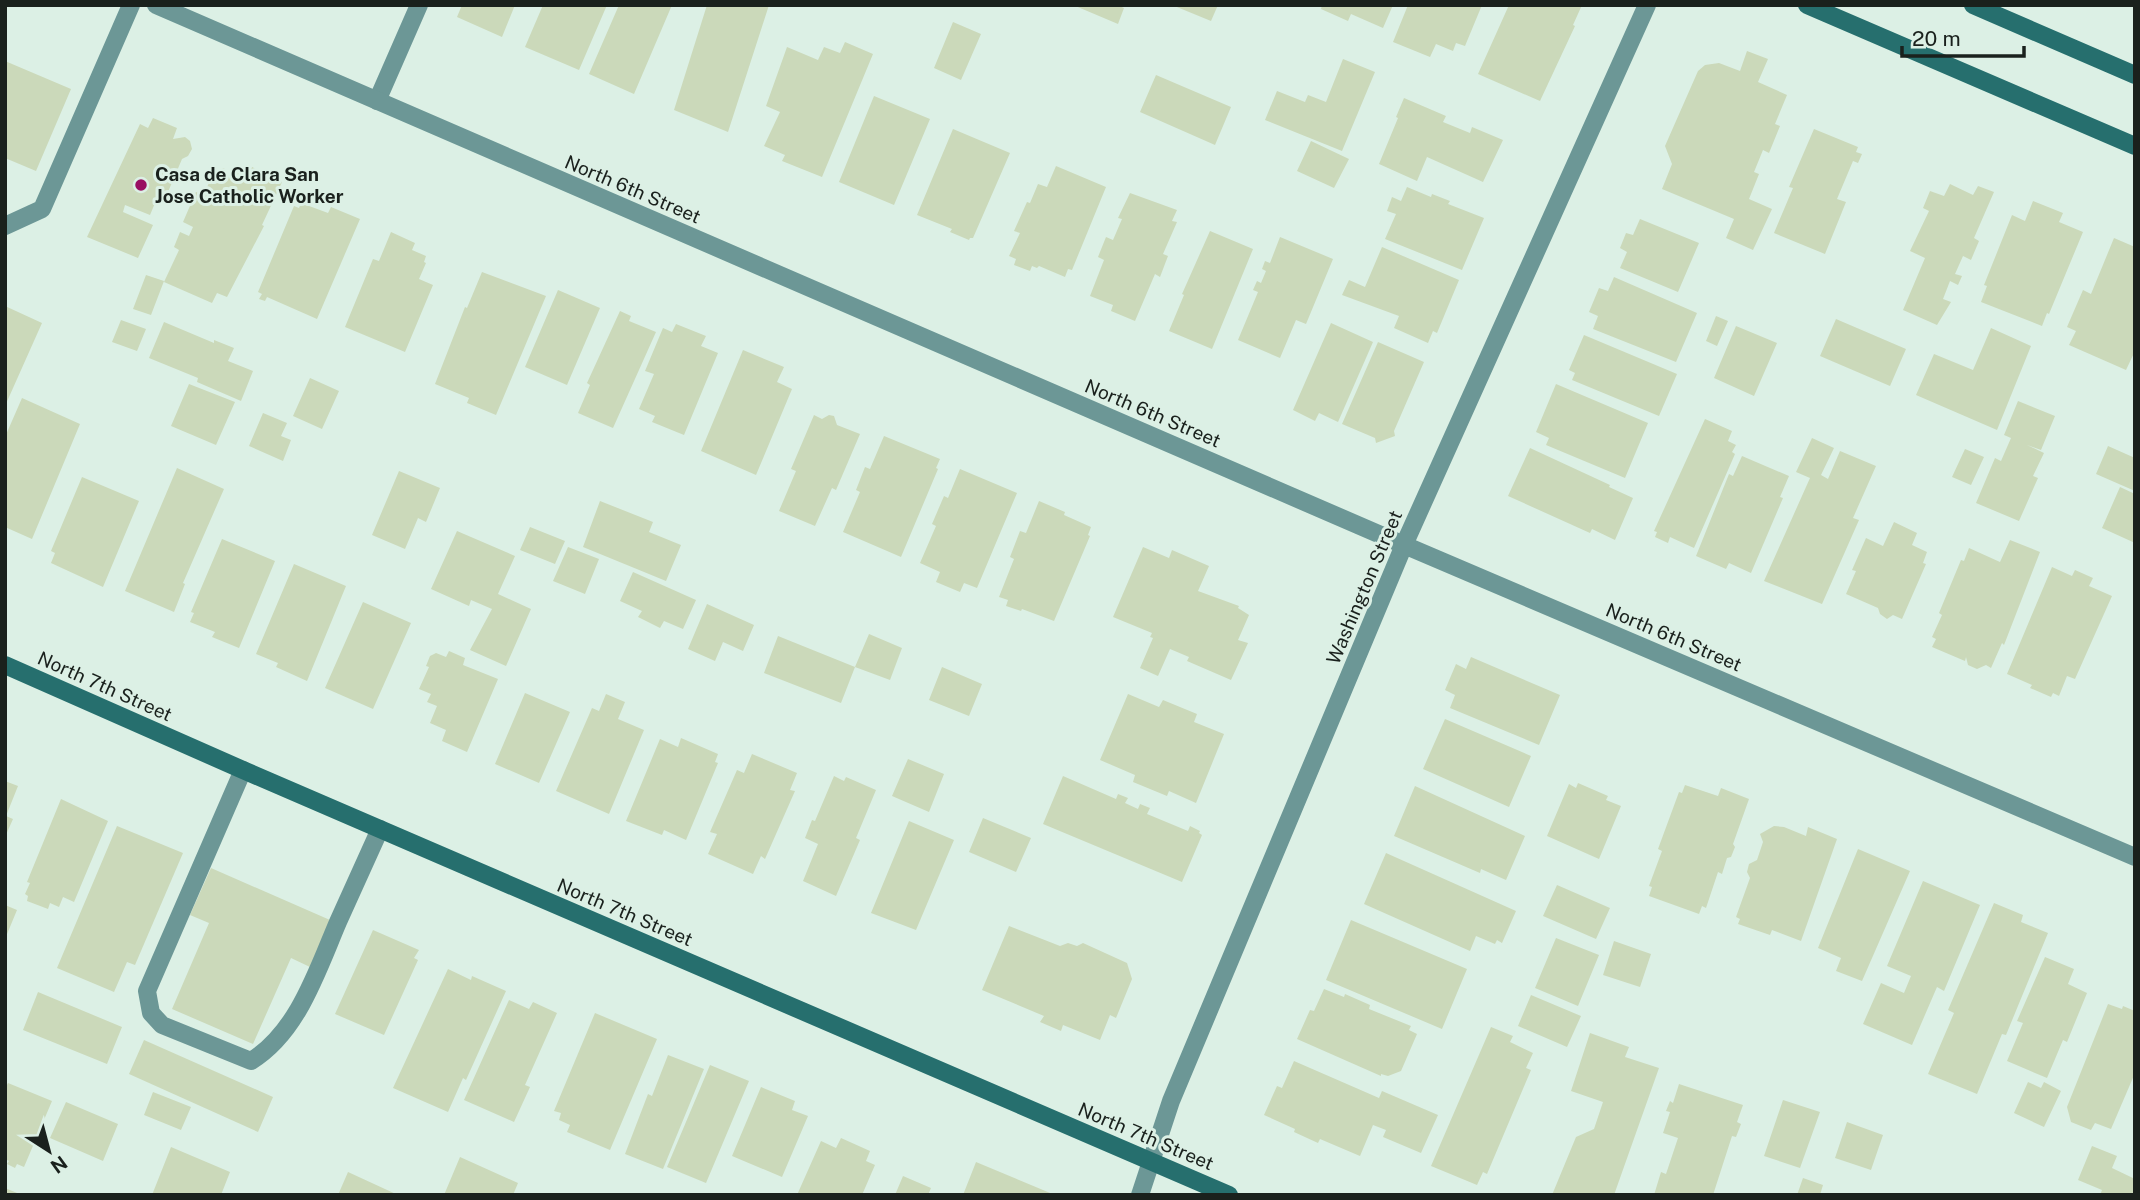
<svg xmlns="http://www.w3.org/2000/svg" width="2140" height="1200" viewBox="0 0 2140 1200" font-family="'Public Sans',sans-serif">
  <rect width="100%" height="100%" fill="#dcf0e5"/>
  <path fill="#cbd9ba" d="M462,5H515L502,37L457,17Z
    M543,5H607L579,70L525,47Z
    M619,5H672L634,94L589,74Z
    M707,5H769L728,132L674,110Z
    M1073,5H1117L1124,8L1118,24Z
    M1172,5H1218L1211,21Z
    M1322,5H1393L1383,28L1351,14L1348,21L1321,9Z
    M1408,5H1482L1465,46L1456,43L1453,51L1436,44L1430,57L1393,42Z
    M1509,5H1582L1573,25L1575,26L1540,101L1478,74Z
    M953,22L981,34L961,80L934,68Z
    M845,42L873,54L822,177L782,161L785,155L764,146L780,112L766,106L787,47L818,60L824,47L840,53Z
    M1747,51L1768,59L1758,82L1787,95L1775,124L1780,126L1769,153L1763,150L1754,172L1759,174L1749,199L1772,209L1753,250L1726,238L1734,219L1662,189L1672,164L1665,146L1698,71L1705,65L1719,63L1740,71Z
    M1343,59L1375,72L1342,151L1265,120L1277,91L1305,102L1308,95L1326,102Z
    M5,61L71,89L36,171L5,158Z
    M1156,75L1231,107L1215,145L1140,112Z
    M874,96L930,119L894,205L839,182Z
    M1404,98L1446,116L1443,122L1470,133L1472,127L1503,140L1483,182L1427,157L1417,181L1379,164L1398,118L1396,117Z
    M153,118L177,128L173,139L185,137L190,141L192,149L188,156L182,159L165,199L158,196L150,215L125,205L123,212L153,225L138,258L87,237L140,124L148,128Z
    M953,129L1010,153L973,238H970L969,240L950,232L952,229L917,215Z
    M1814,129L1858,147L1856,152L1862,154L1858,163L1853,161L1837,199L1846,202L1825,254L1774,233L1793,188L1789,187Z
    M1311,141L1349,159L1334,188L1297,171Z
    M1056,166L1106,187L1072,270L1068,269L1065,277L1039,266L1037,268L1032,266L1030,271L1014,265L1016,259L1009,256L1020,233L1014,231L1027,202L1030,203L1038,184L1047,187Z
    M252,167L282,182L262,225L264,226L227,297L217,293L212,303L164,282L179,250L174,247L180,232L189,236L193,227L183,222L196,192L203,195L209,183L205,173L224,168L228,178L233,169L248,176Z
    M1950,184L1973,195L1978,186L1994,192L1974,238L1979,241L1971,260L1963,256L1955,274L1962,276L1958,285L1950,281L1943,299L1951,302L1937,325L1903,310L1925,258L1910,251L1929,211L1923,208L1930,191L1944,196Z
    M1407,187L1431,197L1432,194L1450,201L1448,204L1484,218L1462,270L1385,239L1396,214L1387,211L1392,197L1401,201Z
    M1130,193L1177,210L1172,221L1177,222L1163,254L1168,256L1160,277L1155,274L1135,321L1111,311L1113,305L1090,296L1104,260L1098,257L1106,237L1113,240L1122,219L1118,218Z
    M2033,201L2063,213L2059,222L2083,232L2049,314L2047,313L2042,326L1981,302L1987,286L1984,285L2012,215L2025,221Z
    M301,203L328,213L331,207L360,219L317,319L267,297L265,301L259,299L262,294L258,292L294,206L299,208Z
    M1640,219L1699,243L1678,292L1620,268L1627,252L1620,248L1626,233L1633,235Z
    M1210,231L1253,249L1212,349L1169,331L1184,295L1182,294Z
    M391,232L415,243L412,250L426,256L424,262L426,263L419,279L433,285L405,352L345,327L373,259L379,261Z
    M1280,237L1333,259L1306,324L1296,320L1280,358L1238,340L1258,292L1253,290L1257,281L1261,283L1266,271L1262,269L1265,261L1270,263Z
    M2114,238L2135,247V351L2126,370L2069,345L2076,331L2067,327L2083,290L2091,294Z
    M1382,247L1459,280L1437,333L1433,331L1428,343L1394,328L1399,316L1342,295L1349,280L1365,287Z
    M482,272L546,296L496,415L467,403L469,398L435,384L465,307L467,308Z
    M146,275L164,281L151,315L133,309Z
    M1614,277L1697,313L1676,362L1593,329L1598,316L1589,312L1599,288L1608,291Z
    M558,290L600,308L567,385L525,367Z
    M5,306L42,323L5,406Z
    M620,311L631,316L629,321L656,332L613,428L578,413L590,385L587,383Z
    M1716,316L1728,321L1717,346L1706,341Z
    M1836,319L1906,349L1890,386L1820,356Z
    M121,320L146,329L137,351L112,342Z
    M164,322L214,343V340L234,348L228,361L253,371L241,401L197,382L198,378L149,358Z
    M1331,323L1373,342L1338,422L1319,413L1315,421L1293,410Z
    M676,324L706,336L701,346L718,353L684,435L652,422L655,416L639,409L654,374L645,371L663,328L672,332Z
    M1736,326L1777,343L1754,396L1714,378Z
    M1991,328L2031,346L1997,430L1916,395L1934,354L1973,370Z
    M1584,335L1677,374L1659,416L1572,380L1575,373L1569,370Z
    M1378,342L1424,362L1394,431L1395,436L1376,443L1375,438L1342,424Z
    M743,350L784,367L777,382L792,389L756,475L701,451Z
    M310,378L339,391L322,429L293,416Z
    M189,384L235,402L216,445L171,426Z
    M1556,384L1648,423L1625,478L1546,445L1549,438L1536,432Z
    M22,398L80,424L32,539L5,527V437Z
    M2018,401L2055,416L2041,450L2027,445L2044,453L2033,476L2038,478L2019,521L1976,503L1995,458L2001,461L2011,438L2004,435Z
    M263,413L287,423L281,436L291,440L283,461L249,446Z
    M814,415L822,419L829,415L834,416L837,425L860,434L836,490L832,488L815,526L779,511L796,471L791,469Z
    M1705,419L1732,431L1728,441L1736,445L1732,452L1735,454L1694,548L1670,537L1668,543L1655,537L1657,532L1654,531Z
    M884,436L940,459L936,468L938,469L901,557L843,532L860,492L856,490L865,467L870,469Z
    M1812,438L1834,448L1821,475L1828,479L1840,451L1876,466L1853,518L1859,520L1822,604L1764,581L1810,478L1796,472Z
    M2108,446L2135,458V491L2096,474Z
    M1530,448L1610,485L1609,487L1633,498L1615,540L1592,529L1590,533L1508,496Z
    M1965,449L1984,457L1971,485L1952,477Z
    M1742,456L1789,476L1780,497L1783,498L1751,573L1729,563L1726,569L1696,556L1729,474L1733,476Z
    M177,468L224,489L183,583L185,584L174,612L125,591Z
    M960,469L1017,493L977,588L964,583L960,592L936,582L940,572L920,563L936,526L932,524L944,496L948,498Z
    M399,471L440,488L426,522L418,518L405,549L372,535Z
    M82,477L139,501L103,587L51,563L55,553L51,551Z
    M2120,487L2135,494V543L2102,528Z
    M600,501L653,522L649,532L681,545L666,581L583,547Z
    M1039,501L1065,512L1064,515L1091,527L1088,535L1090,536L1054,621L1022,609L1021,611L1006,606L1008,600L999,597L1014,559L1010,557L1020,531L1026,533Z
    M1894,522L1917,533L1912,545L1927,552L1923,563L1926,564L1902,619L1893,615L1887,619L1880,614L1878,608L1846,594L1856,571L1852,570L1866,538L1883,546Z
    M530,527L565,541L555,564L520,550Z
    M457,531L515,556L498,594L531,609L506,666L470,650L492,609L471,600L469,606L431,589Z
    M222,539L275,561L239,648L212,637L215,632L190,622L194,613L191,612Z
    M2010,540L2040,552L2004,645L2002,643L1991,668L1986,665L1977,669L1968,665L1966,657L1965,661L1932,647L1936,639L1932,637L1942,615L1939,613L1961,560L1964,561L1969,548L2000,562Z
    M568,547L599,559L585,594L553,581Z
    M1143,547L1169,558L1172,550L1209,566L1198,591L1239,606L1238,608L1249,615L1238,640L1248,643L1231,680L1187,661L1189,657L1170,649L1158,676L1140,668L1153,638L1150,637L1152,633L1113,617Z
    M294,564L346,586L307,681L276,667L278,663L256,654Z
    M2052,567L2072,576L2075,570L2093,578L2089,586L2112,596L2075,679L2067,676L2059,696L2053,693L2051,697L2030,688L2032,685L2007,674Z
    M633,572L696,600L683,629L664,621L660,628L638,617L642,611L620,601Z
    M363,602L411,623L373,709L325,688Z
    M707,604L754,625L743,651L723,642L715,661L688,649Z
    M869,634L902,648L890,680L855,667Z
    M778,636L855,667L841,703L764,673Z
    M449,651L465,658L463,665L498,679L467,752L442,741L446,730L430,723L437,706L427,702L431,694L419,689L429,667L426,666L430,656L436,653L446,657Z
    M1471,657L1560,695L1539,745L1450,708L1455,695L1445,690L1456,664L1466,669Z
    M942,667L982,684L969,716L929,700Z
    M525,693L570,712L539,783L495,764Z
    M606,694L625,702L618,719L644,730L609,814L556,791L592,708L599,711Z
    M1128,694L1159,707L1163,700L1197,714L1194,722L1224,734L1196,803L1169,791L1167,796L1133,782L1135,775L1100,760Z
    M1445,719L1531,756L1509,807L1423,769Z
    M681,738L718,754L715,762L718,763L686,840L664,830L662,835L626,821L660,739L678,747Z
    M752,754L797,773L790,790L795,791L765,859L761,856L753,874L708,854L717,834L710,832L737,770L744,773Z
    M908,759L944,774L929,812L892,796Z
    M834,776L844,781L846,777L876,790L856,838L860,840L836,896L803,881L818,844L805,838L812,820L815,821Z
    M1063,776L1116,799L1118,794L1128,798L1125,803L1138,809L1140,804L1150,808L1147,814L1188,831L1190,826L1200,831L1199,833L1202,835L1182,882L1043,824Z
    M5,781L18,786L6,816L13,819L5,837Z
    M1578,783L1608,796L1606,800L1621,806L1599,859L1547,836L1569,784L1576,788Z
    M1685,785L1718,796L1721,788L1749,799L1733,844L1735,847L1731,857L1727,858L1722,874L1718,872L1706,908L1702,906L1699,914L1649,896L1652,887L1649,886L1662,851L1658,849L1679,792L1682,793Z
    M1415,786L1525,836L1506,880L1481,869L1480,873L1394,836Z
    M61,799L108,821L74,902L63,897L59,907L50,903L48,909L27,901L28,896L25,894L30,883L27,882Z
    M983,818L1031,838L1016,872L969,852Z
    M909,821L954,840L916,930L871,913Z
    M117,826L183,853L135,965L127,962L114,992L57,968Z
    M1774,826L1784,827L1806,836L1808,827L1837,839L1801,941L1772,930L1770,935L1738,924L1740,919L1736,917L1750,878L1747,872L1749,864L1757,860L1763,842L1760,834Z
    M1858,849L1910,871L1862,981L1836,971L1841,958L1818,948Z
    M1386,853L1516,911L1502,943L1497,940L1495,944L1476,936L1470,951L1364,904Z
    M211,868L330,920L310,967L291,958L253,1044L172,1009L209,923L190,915Z
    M1923,881L1980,905L1944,991L1937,987L1912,1045L1863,1024L1881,983L1904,993L1911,976L1887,966Z
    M1557,885L1610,908L1596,939L1543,916Z
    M1994,903L2023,915L2021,922L2048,933L2006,1035L2002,1034L1977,1094L1928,1074L1954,1013L1948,1010Z
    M5,905L17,910L5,939Z
    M1351,920L1467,969L1442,1029L1326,980Z
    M1009,926L1060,946L1068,943L1077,946L1083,943L1127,963L1132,979L1116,1018L1110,1015L1100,1040L1063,1025L1061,1031L1040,1022L1044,1016L982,990Z
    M373,930L419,950L414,958L418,960L384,1035L335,1014Z
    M1556,938L1599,955L1578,1006L1535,988Z
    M1614,941L1651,954L1640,987L1603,975Z
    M2045,957L2074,969L2068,984L2087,993L2067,1042L2063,1040L2047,1078L2007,1061L2023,1023L2017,1021Z
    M448,969L471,980L472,976L506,991L466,1080L463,1078L448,1112L393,1088Z
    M1324,989L1344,997L1345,994L1370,1005L1369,1009L1411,1026L1409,1030L1417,1034L1401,1071L1388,1076L1381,1074V1076L1297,1039L1310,1010L1314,1011Z
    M38,992L122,1027L107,1064L23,1030Z
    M1531,995L1581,1016L1567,1047L1518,1026Z
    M509,1000L529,1009L533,1002L557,1013L525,1085L530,1087L514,1122L464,1100Z
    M2108,1004L2122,1009L2123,1006L2135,1011V1073L2111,1129L2095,1123L2091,1130L2071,1122L2067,1107Z
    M595,1013L657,1039L610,1150L567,1132L570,1125L559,1120L561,1113L554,1111Z
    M1491,1027L1513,1036L1510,1042L1533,1053L1526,1068L1531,1070L1487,1174L1483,1172L1477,1185L1431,1166Z
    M1590,1033L1629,1047L1625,1057L1659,1068L1614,1195H1552L1576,1137L1594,1129L1603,1102L1571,1091Z
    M144,1040L273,1097L258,1132L129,1074Z
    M668,1055L704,1069L663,1169L625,1154L648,1094L652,1096Z
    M1294,1061L1379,1098L1382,1091L1438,1115L1421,1153L1383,1137L1386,1130L1373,1125L1360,1156L1320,1139L1318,1143L1294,1132L1295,1129L1264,1115L1277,1086L1282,1088Z
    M710,1065L749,1081L706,1183L667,1167Z
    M2028,1082L2041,1088L2044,1082L2061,1091L2044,1127L2014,1113Z
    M8,1083L52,1101L24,1167L17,1164L15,1168L7,1164L9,1161L5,1159V1089Z
    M1679,1084L1743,1105L1737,1122L1741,1124L1736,1137L1732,1136L1713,1195H1654L1661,1172L1666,1174L1678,1138L1663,1133L1670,1112L1666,1111L1670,1101L1673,1103Z
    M761,1087L795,1101L792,1110L808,1116L782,1177L732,1156Z
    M153,1092L191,1107L181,1130L144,1115Z
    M1783,1100L1820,1112L1800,1168L1764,1156Z
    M66,1102L118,1124L103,1161L50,1138Z
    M1847,1122L1883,1135L1871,1170L1835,1158Z
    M841,1138L870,1151L866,1161L875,1165L862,1195H797L821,1141L836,1148Z
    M2092,1146L2117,1156L2112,1168L2135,1179V1195H2100L2102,1190L2078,1180Z
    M171,1147L230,1172L221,1195H152Z
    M460,1157L518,1183L513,1195H444Z
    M976,1162L1055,1195H963Z
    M348,1172L398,1195H338Z
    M903,1176L931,1188L928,1195H895Z
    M1803,1178L1823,1185L1820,1195H1797Z
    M5,1188L22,1195H5Z"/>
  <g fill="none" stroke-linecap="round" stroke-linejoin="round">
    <path stroke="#6c9796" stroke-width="18" d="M377,101L419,5
      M5,226L42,209L131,5
      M243,770L147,991L151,1013L162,1025L251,1061C298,1032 317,971 338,922C352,891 366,860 380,829"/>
    <path stroke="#6c9796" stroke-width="18" d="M156,5L1404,545L2135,857
      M1140,1195L1171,1101L1404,545L1647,5"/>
    <path stroke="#266f6e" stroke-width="18" d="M1807,5L2135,146
      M1973,5L2135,75
      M5,665L243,770L1229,1195"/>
  </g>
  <circle fill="#990f62" stroke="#dcf0e5" stroke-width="2.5" cx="141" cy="185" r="7"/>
  <g text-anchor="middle" stroke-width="6" stroke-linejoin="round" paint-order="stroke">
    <g font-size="19" font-weight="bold" fill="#1a211d" stroke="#dcf0e5" text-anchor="start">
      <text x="155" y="181">Casa de Clara San<tspan x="155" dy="22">Jose Catholic Worker</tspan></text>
    </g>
    <g font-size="19" fill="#1a211d" stroke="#dcf0e5">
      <text transform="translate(633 189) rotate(23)" y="7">North 6th Street</text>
      <text transform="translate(1153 413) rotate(23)" y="7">North 6th Street</text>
      <text transform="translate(1364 587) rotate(-67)" y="7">Washington Street</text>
      <text transform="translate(1674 637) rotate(23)" y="7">North 6th Street</text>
      <text transform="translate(105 686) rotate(24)" y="7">North 7th Street</text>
      <text transform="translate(625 912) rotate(23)" y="7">North 7th Street</text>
      <text transform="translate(1146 1136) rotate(23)" y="7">North 7th Street</text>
    </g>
  </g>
  <rect width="2140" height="1200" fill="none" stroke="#1a211d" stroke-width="14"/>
  <g transform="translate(49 1151) rotate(144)" stroke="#dcf0e5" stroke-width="5" paint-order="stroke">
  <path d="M0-5L12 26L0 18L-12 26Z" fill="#1a211d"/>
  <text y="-10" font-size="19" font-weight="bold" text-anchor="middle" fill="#1a211d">N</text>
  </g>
  <path d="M1902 46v10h122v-10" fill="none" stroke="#1a211d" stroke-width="3.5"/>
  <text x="1912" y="46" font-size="21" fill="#1a211d" stroke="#dcf0e5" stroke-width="5" paint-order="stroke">20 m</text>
</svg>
